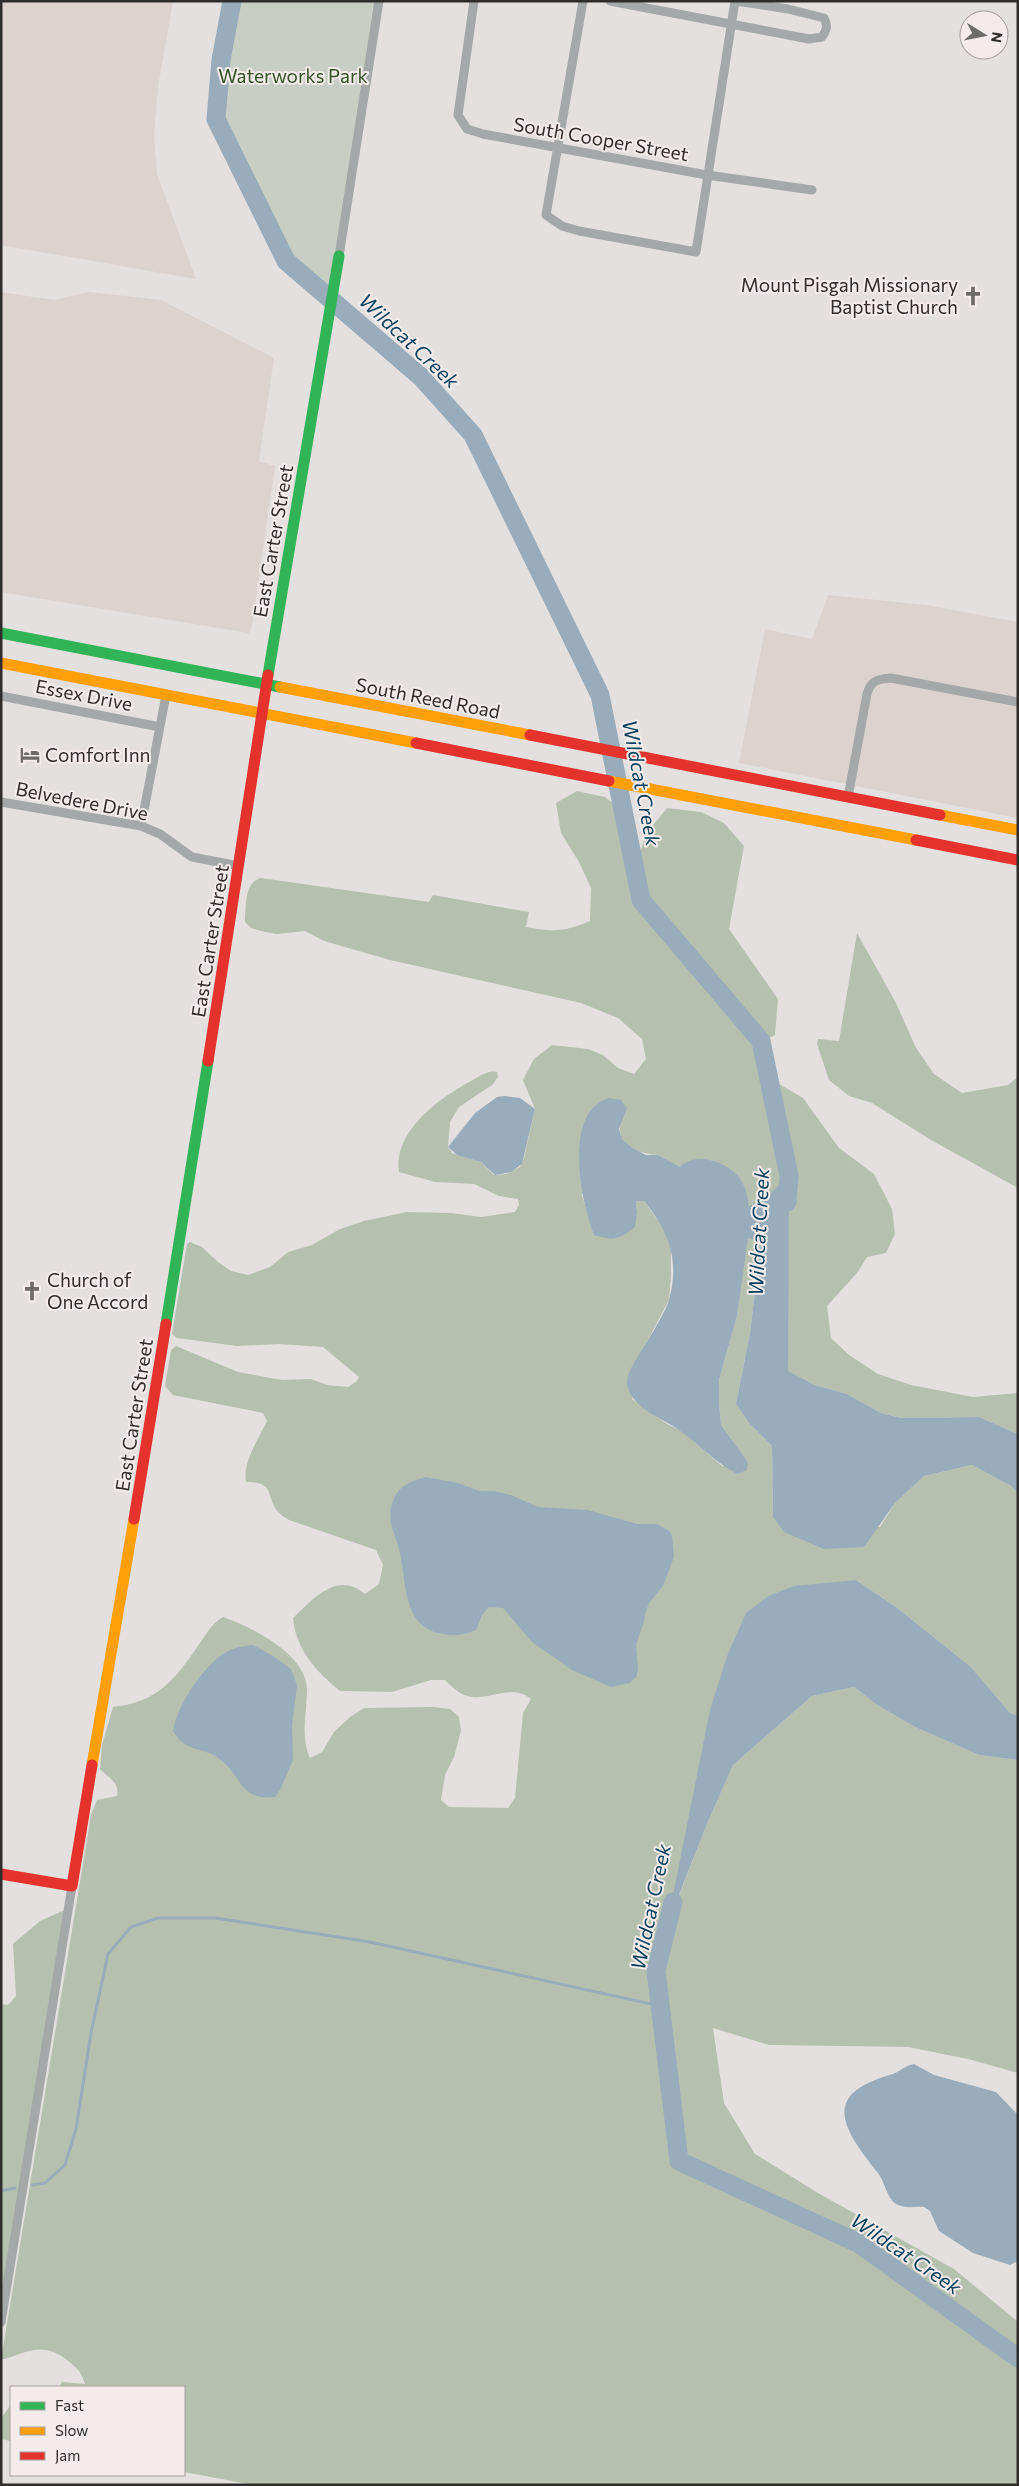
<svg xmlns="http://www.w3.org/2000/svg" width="1019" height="2486" viewBox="0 0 1019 2486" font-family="Commissioner,sans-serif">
  <rect width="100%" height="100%" fill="#e4e0df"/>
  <path fill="#dcd2cf" d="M1,1H173L158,87L154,135L157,174L196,279L1,245Z
    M1,292L54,300L89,292L161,300L274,358L259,461L275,466L252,626L249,633L1,592Z
    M828,595L926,605L1018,622V818L739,763L765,629L812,639Z"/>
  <path fill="#c9cec4" d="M232,1H379L332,301L286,261L216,119L221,60Z"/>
  <path fill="#b6c0af" d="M577,791L605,797L623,811L635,867L646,834L667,808L701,812L724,823L744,846L729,929L778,999L775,1035L761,1042L769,1078L803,1098L839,1148L874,1174L892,1209L895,1234L886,1253L867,1257L857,1273L827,1306L831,1338L849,1355L878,1374L911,1385L973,1397L1018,1393V1434L979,1417L901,1418L881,1413L847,1394L815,1385L787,1371L789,1177L763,1200L749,1206L658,1155C644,1154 620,1148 620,1131C619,1124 625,1114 627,1108L582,1195L594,1235L637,1212L636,1201H644L665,1230L671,1249V1276L669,1300L644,1347L632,1399L664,1422L683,1432L722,1466L748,1462L721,1425L719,1401V1380L737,1316L747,1237L761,1241L750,1333L736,1404L749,1423L772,1446L773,1517L880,1527L895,1503L924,1476L972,1465L1011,1486L1018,1494V1716L1010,1713L971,1667L896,1607L856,1580L768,1596L746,1614L728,1653L669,1921L707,1824L733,1765L812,1696L854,1687L877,1705L915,1727L979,1755L1018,1760V2073L968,2059L908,2047L769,2045L713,2028L724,2103L755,2154L818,2193L954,2269L1018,2322V2485H253L184,2472V2387H59L62,2382L85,2384C81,2371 77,2368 67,2360C41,2341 29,2352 1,2360L91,1815L97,1800L117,1796C120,1782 108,1778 100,1769L102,1745L113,1707C159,1702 175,1679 200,1643C208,1632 211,1624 223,1617C252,1627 306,1654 307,1689C307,1713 300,1734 310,1758L322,1752L334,1732L350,1717L364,1708L434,1707L450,1709L459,1717L461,1731L454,1757L445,1775L441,1800L449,1807L508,1808L515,1798L523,1713L531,1699C513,1684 492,1699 472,1697C461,1696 452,1687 445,1680H431L392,1692L340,1691C316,1671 296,1650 293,1618C313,1599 337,1570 365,1594L379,1584L383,1565L376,1550L289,1520C286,1518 281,1515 278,1512C265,1495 276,1482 246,1482C242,1463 259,1438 267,1421L263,1413L173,1395L165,1386L171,1350L176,1346L238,1372L282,1380L311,1379L327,1385L348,1387L357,1381L359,1377L323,1347L279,1344L237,1346L177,1338L172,1334L187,1244L190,1242L202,1247L218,1262L231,1271L248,1275L270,1267L288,1252L312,1245L340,1229L364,1221L407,1212L451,1213L481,1217L515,1212L519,1205L518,1199L499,1196L474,1184L435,1182L399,1172C393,1132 438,1099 469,1082C477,1078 488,1069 497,1072L498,1077L492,1085L459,1107L450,1122L448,1147L452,1153L481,1162L494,1175L506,1174L520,1167L524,1158L535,1109L523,1080L534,1059L552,1045L588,1049L603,1055L618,1068L634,1074L646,1059L642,1039L618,1018L581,1003L390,960L324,941L305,931L277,934L261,931L251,928L245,922C246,907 244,882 261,878L429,902L433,895L529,912L526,927C553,932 564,932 590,921L591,888L579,862L561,833L556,803Z
    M857,933L896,1003L916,1048L934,1074L962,1093L1008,1085L1018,1077V1188L931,1140L872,1103L849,1096L829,1080L817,1044L818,1039L839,1041Z
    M69,1908L1,2322V2004L8,2005L16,1996L13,1944L40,1921Z
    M11,2405V2441L1,2439V2418Z"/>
  <path fill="#98acbb" d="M505,1096L520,1098L535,1109L522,1164L511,1172L495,1175L481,1162L457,1155L448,1147L475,1113L497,1097Z
    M609,1098L621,1100L627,1108L619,1129L622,1139L631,1147L646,1155H658L680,1167C694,1152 722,1160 736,1174C745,1183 747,1194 749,1206L763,1200L789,1176L788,1371L815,1385L847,1394L881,1413L901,1418L979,1417L1018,1434V1494L1011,1486L972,1465L924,1476L895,1503L864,1547L824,1549L784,1532L773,1517L772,1446L749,1423L736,1404L750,1333L761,1241L748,1238L737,1316L719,1380V1401L721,1425L748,1462L747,1470L737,1474C715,1462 702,1447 683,1433C666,1419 635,1411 628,1388C624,1377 634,1363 640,1353C647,1342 666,1311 669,1300C680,1260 669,1231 644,1201H636L637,1212L635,1227C619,1240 613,1241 594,1235C581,1202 562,1112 609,1098Z
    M426,1477L458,1483L479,1491H494L511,1495L538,1507L588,1510L637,1524H657L668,1530L672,1535L674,1557L663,1586L649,1603L645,1614L644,1622L636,1644L638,1670L636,1677L630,1683L611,1687L572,1670L532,1642L503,1608L489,1607L482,1615L476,1630C464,1635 456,1636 443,1634C401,1628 407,1579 399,1549C394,1531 386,1520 393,1501C398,1486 411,1481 426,1477Z
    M856,1580L896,1607L971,1667L1010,1713L1018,1716V1760L979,1755L915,1727L877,1705L854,1687L812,1696L733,1765L707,1824L667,1925L710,1710L728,1653L746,1613L768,1596L794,1586Z
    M253,1645L273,1656L291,1669L297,1685L292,1726L293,1760L280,1790L275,1797C239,1801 242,1776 221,1760C205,1746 186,1754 173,1731C177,1705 206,1661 230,1650C237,1647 245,1646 253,1645Z
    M914,2064L934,2075L996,2092L1018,2115V2261L1010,2265L973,2253L939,2231L930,2211L924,2207C915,2206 908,2209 898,2205C887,2200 885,2182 878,2173C844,2130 819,2095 890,2075C900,2072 905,2065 914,2064Z"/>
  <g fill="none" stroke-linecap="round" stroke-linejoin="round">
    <path stroke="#98acbb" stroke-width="3" d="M32,2185L45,2183L65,2165L76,2129L91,2033L108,1954L131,1927L158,1918H215L370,1942L660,2006
      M1,2191L15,2188"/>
    <path stroke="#98acbb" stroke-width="19" d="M232,1L221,60L216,119L286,261L421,377L473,435L600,695L641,900L761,1041L789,1176L787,1202
      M673,1902L656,1971L679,2161L858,2243L1018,2358"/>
    <path stroke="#a4a8a9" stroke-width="9" d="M474,1L458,115L467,129L483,134L707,175L812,190
      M583,1L546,215L562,226L579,231L696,252L735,1
      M610,1L809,39L822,37C827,30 828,25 824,18L788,9L736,1
      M339,256L379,1
      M1,696L160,727
      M848,797L867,694C871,680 878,679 891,678L1018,702
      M1,802L141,826L160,834L192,857L239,866
      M141,826L166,695
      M1,2322L72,1886"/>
    <path stroke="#30b455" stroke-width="11" d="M1,633L280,687
      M268,675L339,256
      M166,1324L208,1061"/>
    <path stroke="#ff9f0a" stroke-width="11" d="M1,663L416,743
      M280,687L530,735
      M609,781L916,840
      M940,815L1018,830
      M92,1765L134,1519"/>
    <path stroke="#e5322d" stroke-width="11" d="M530,735L940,815
      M416,743L609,781
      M916,840L1018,860
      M208,1061L268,675
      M134,1519L166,1324
      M1,1874L72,1886L92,1765"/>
  </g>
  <defs>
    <symbol id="church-bare" viewBox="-9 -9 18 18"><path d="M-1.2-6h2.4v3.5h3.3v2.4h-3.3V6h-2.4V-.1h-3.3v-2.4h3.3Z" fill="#6e6b6b" stroke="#f3ecea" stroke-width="2.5" paint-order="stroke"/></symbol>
    <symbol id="hotel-bare" viewBox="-9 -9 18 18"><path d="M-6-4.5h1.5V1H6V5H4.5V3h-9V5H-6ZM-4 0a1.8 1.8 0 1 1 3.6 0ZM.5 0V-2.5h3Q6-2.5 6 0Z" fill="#6e6b6b" stroke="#f3ecea" stroke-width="2.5" paint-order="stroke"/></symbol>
  </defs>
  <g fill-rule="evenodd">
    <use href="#church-bare" x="959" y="282" width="28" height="28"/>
    <use href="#hotel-bare" x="16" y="741" width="28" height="28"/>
    <use href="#church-bare" x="18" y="1277" width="28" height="28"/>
  </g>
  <g text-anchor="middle" stroke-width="4" stroke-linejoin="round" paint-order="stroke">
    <g font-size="19" fill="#335024" stroke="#f3ecea">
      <text x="293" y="83">Waterworks Park</text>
    </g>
    <g font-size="19" fill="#2f2c2c" stroke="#f3ecea">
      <text transform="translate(601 139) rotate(10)" y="7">South Cooper Street</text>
      <text transform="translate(273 541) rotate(-80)" y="7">East Carter Street</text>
      <text transform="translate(84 695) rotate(11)" y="7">Essex Drive</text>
      <text transform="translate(428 698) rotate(11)" y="7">South Reed Road</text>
      <text transform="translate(82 801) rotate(11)" y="7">Belvedere Drive</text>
      <text transform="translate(210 941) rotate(-81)" y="7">East Carter Street</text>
      <text transform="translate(134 1415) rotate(-81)" y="7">East Carter Street</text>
    </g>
    <g font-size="19" fill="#2f2c2c" stroke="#f3ecea" text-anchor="start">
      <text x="958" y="292" text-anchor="end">Mount Pisgah Missionary<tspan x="958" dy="22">Baptist Church</tspan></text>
      <text x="45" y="762">Comfort Inn</text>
      <text x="47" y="1287">Church of<tspan x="47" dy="22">One Accord</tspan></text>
    </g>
    <g font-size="20" font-style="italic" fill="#09405f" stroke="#f3ecea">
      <text transform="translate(409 341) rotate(43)" y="7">Wildcat Creek</text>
      <text transform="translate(641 783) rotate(79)" y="7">Wildcat Creek</text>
      <text transform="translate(759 1232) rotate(-87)" y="7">Wildcat Creek</text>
      <text transform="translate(651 1907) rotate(-78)" y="7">Wildcat Creek</text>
      <text transform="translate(906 2254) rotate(34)" y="7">Wildcat Creek</text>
    </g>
  </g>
  <rect width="1019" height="2486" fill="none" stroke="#2f2c2c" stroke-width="5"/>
  <rect x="10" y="2386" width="175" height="90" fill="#f3ecea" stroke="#a59f9e"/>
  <rect x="20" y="2402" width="25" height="8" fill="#30b455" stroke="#a59f9e"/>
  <text x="55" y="2411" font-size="15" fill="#2f2c2c">Fast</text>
  <rect x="20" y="2427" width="25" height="8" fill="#ff9f0a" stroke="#a59f9e"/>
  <text x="55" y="2436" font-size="15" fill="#2f2c2c">Slow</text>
  <rect x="20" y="2452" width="25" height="8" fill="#e5322d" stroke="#a59f9e"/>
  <text x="55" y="2461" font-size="15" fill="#2f2c2c">Jam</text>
  <g transform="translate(984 35) rotate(100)"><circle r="24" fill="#f3ecea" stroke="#a59f9e"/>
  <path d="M0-4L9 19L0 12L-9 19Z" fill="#6e6b6b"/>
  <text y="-8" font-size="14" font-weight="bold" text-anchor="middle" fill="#2f2c2c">N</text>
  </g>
</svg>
